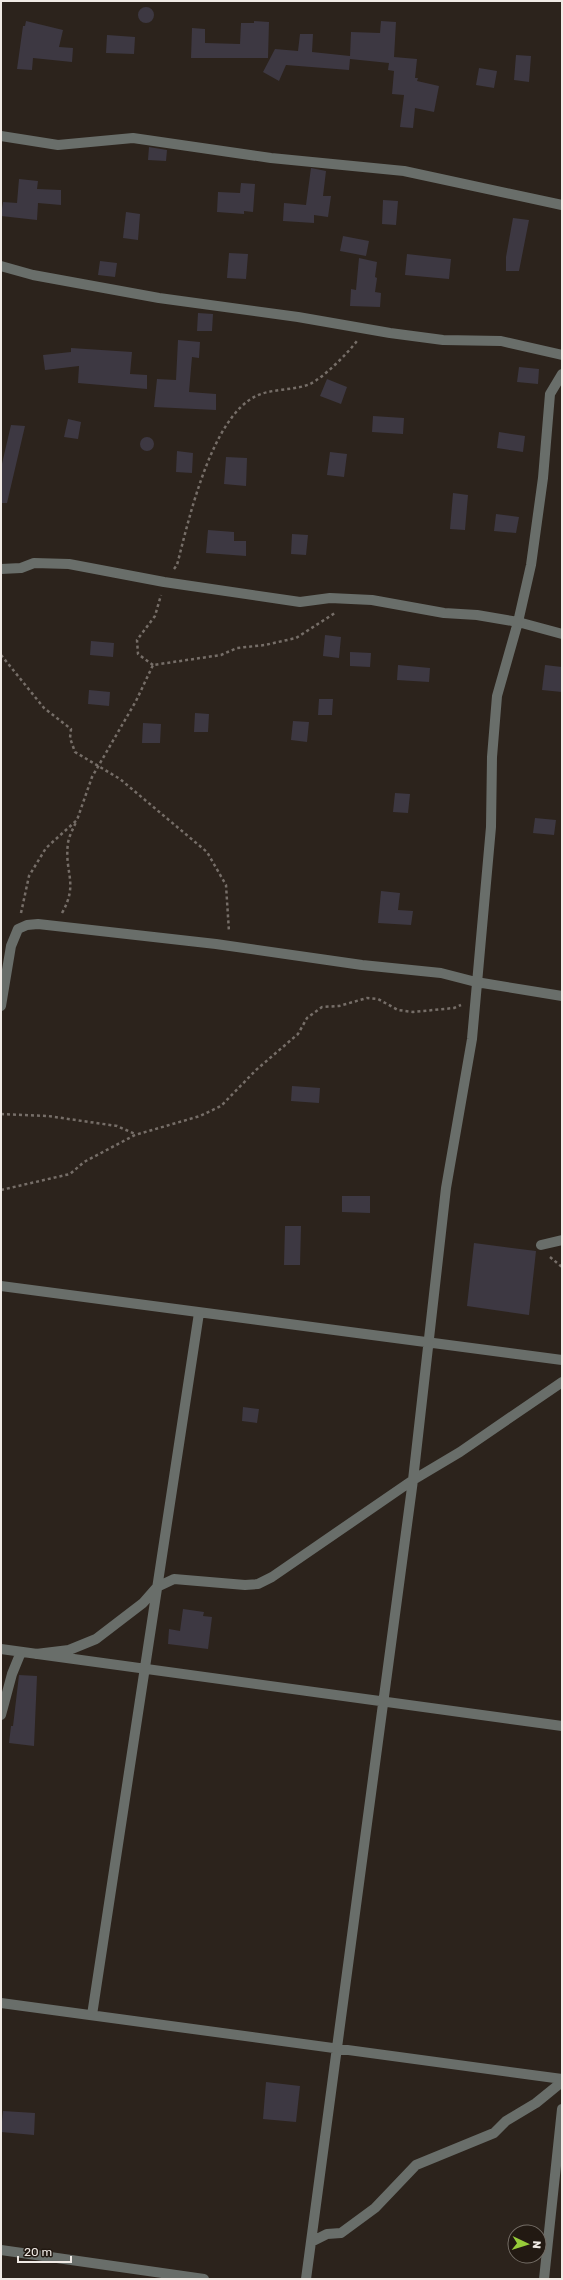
<svg xmlns="http://www.w3.org/2000/svg" width="563" height="2280" viewBox="0 0 563 2280" font-family="Rubik,sans-serif">
  <rect width="100%" height="100%" fill="#2c231c"/>
  <path fill="#3d3842" d="M138 15a8 8 0 1 1 16 0a8 8 0 1 1-16 0Z
    M26,21L63,30L59,47L73,48L72,62L33,58L32,70L17,69L23,26H25Z
    M254,21L269,22L268,58H191L192,28L205,29V43L240,44L241,23H254Z
    M381,21L396,22L394,57L417,59L415,78H418L417,81L439,86L434,112L415,108L413,128L400,127L404,95L392,94L394,71L388,70L389,63L350,59L349,70L286,65L279,81L263,72L275,49L298,51L300,34H313L312,52L350,56L351,32L380,33Z
    M107,35L135,37L134,54L106,53Z
    M516,55L531,56L529,82L514,80Z
    M479,68L497,71L494,88L476,85Z
    M149,147L167,150L166,161L148,160Z
    M311,168L326,171L323,196H331L328,217L314,215V223L283,221L284,203L306,205Z
    M19,179L38,181L37,189L61,190V205L38,203L37,220L1,216L3,202L17,203Z
    M241,183L255,184L253,212L244,211V214L217,212L218,192L240,193Z
    M383,200L398,201L396,225L382,224Z
    M126,212L140,214L138,240L123,238Z
    M513,218L529,220L519,271H506V257Z
    M343,236L369,241L366,256L340,251Z
    M229,253L248,254L246,279L227,278Z
    M407,254L451,259L449,279L405,275Z
    M359,258L377,262L375,277L377,278L375,292L381,293L380,307L350,306L351,289L356,290Z
    M100,261L117,263L115,277L98,275Z
    M198,313L213,314L212,331H197Z
    M178,340L200,342L199,358L192,357L189,392L216,394V410L154,407L157,379L176,380Z
    M71,348L132,352L130,374L147,375V389L78,383L79,366L45,370L43,355L71,352Z
    M519,367L539,369L538,384L517,382Z
    M327,379L347,387L341,404L320,396Z
    M373,416L404,418L403,434L372,432Z
    M68,419L81,422L78,439L64,437Z
    M11,425L25,426L7,503H1V468Z
    M499,432L525,436L523,452L497,448Z
    M140 444a7 7 0 1 1 14 0a7 7 0 1 1-14 0Z
    M177,451L193,453L192,473L176,472Z
    M330,452L347,454L344,477L327,475Z
    M226,457L247,458L246,486L224,484Z
    M453,493L468,495L465,530L450,529Z
    M496,514L519,517L516,533L494,531Z
    M208,530L234,532V541H246V556L206,553Z
    M292,534L308,535L306,555L291,554Z
    M325,635L341,637L339,658L323,656Z
    M91,641L114,643L113,657L90,655Z
    M350,652L371,653L370,667L350,666Z
    M398,665L430,668L429,682L397,680Z
    M545,665L562,667V692L542,690Z
    M89,690L110,692L109,706L88,704Z
    M319,699H333L332,715H318Z
    M195,713L209,714L208,732H194Z
    M293,721L309,722L307,742L291,740Z
    M143,723L161,724L160,743H142Z
    M395,793L410,794L408,813L393,812Z
    M535,818L556,820L554,835L533,833Z
    M381,891L400,893L398,910L413,911L411,925L378,923Z
    M292,1086L320,1088L319,1103L291,1101Z
    M342,1196H370V1213L342,1212Z
    M285,1226H301L300,1265H284Z
    M474,1243L536,1251L529,1315L467,1306Z
    M243,1407L259,1409L257,1423L242,1421Z
    M183,1609L204,1612L203,1616L212,1617L208,1649L168,1644L169,1629L180,1631Z
    M19,1675L37,1676L34,1746L9,1743L11,1726H13Z
    M266,2082L300,2086L296,2122L263,2119Z
    M3,2111L35,2113L34,2135L1,2132Z"/>
  <g fill="none" stroke-linecap="round" stroke-linejoin="round">
    <path stroke="#766e68" stroke-width="2.5" stroke-dasharray="3 3" stroke-linecap="butt" d="M174,569L177,565C189,519 211,418 256,396C273,388 293,391 310,384C323,378 348,353 357,341
      M1,655L44,708L71,729L70,738L75,752L120,779L207,852L226,885L229,932
      M153,665L138,654L137,640L155,616L161,595
      M21,913L29,876L46,848L77,820L92,777L136,701L153,665L221,655L237,648L265,645L296,638L335,613
      M62,913C79,883 64,873 68,843C69,836 73,829 76,822
      M1,1114L48,1116L117,1126L135,1134
      M1,1190L70,1174L84,1162L135,1135L200,1116L221,1106L256,1070L298,1034L307,1018L322,1007L339,1006L367,998L378,999L398,1010L413,1012L454,1008L461,1005
      M550,1257L562,1267"/>
    <path stroke="#696e6a" stroke-width="10" d="M1,136L58,145L133,138L271,158L404,171L562,205
      M1,266L33,275L159,298L298,317L390,333L443,340L501,341L562,355
      M1,569L21,568L34,563L69,564L164,582L300,602L330,598L372,600L444,613L477,615L518,622L562,634
      M1,1006L11,946L18,929L27,925L38,924L216,944L362,965L441,973L476,982L562,996
      M541,1245L562,1240
      M1,1286L562,1360
      M1,1649L562,1726
      M36,1654L69,1650L96,1639L143,1603L157,1587L174,1579L245,1585L258,1584L272,1577L413,1480L460,1452L562,1382
      M1,1715L12,1674L21,1652
      M1,2003L562,2079
      M92,2015L199,1313
      M311,2242L327,2234L341,2233L375,2208L416,2165L494,2133L506,2121L536,2103L562,2082
      M1,2250L204,2279
      M306,2279L413,1480L446,1188L472,1039L491,827L492,757L497,696L518,622L531,565L543,478L550,394L562,374
      M544,2279L562,2109"/>
  </g>
  <rect width="563" height="2280" fill="none" stroke="#f0eae5" stroke-width="4"/>
  <g transform="translate(527 2244) rotate(94)"><circle r="19" fill="#221912" stroke="#746d66"/>
  <path d="M0-3L7 15L0 10L-7 15Z" fill="#96cc39"/>
  <text y="-6" font-size="11" font-weight="bold" text-anchor="middle" fill="#f0eae5">N</text>
  </g>
  <path d="M18 2256v6h53v-6" fill="none" stroke="#f0eae5" stroke-width="2"/>
  <text x="24" y="2256" font-size="12" fill="#f0eae5" stroke="#221912" stroke-width="3" paint-order="stroke">20 m</text>
</svg>
